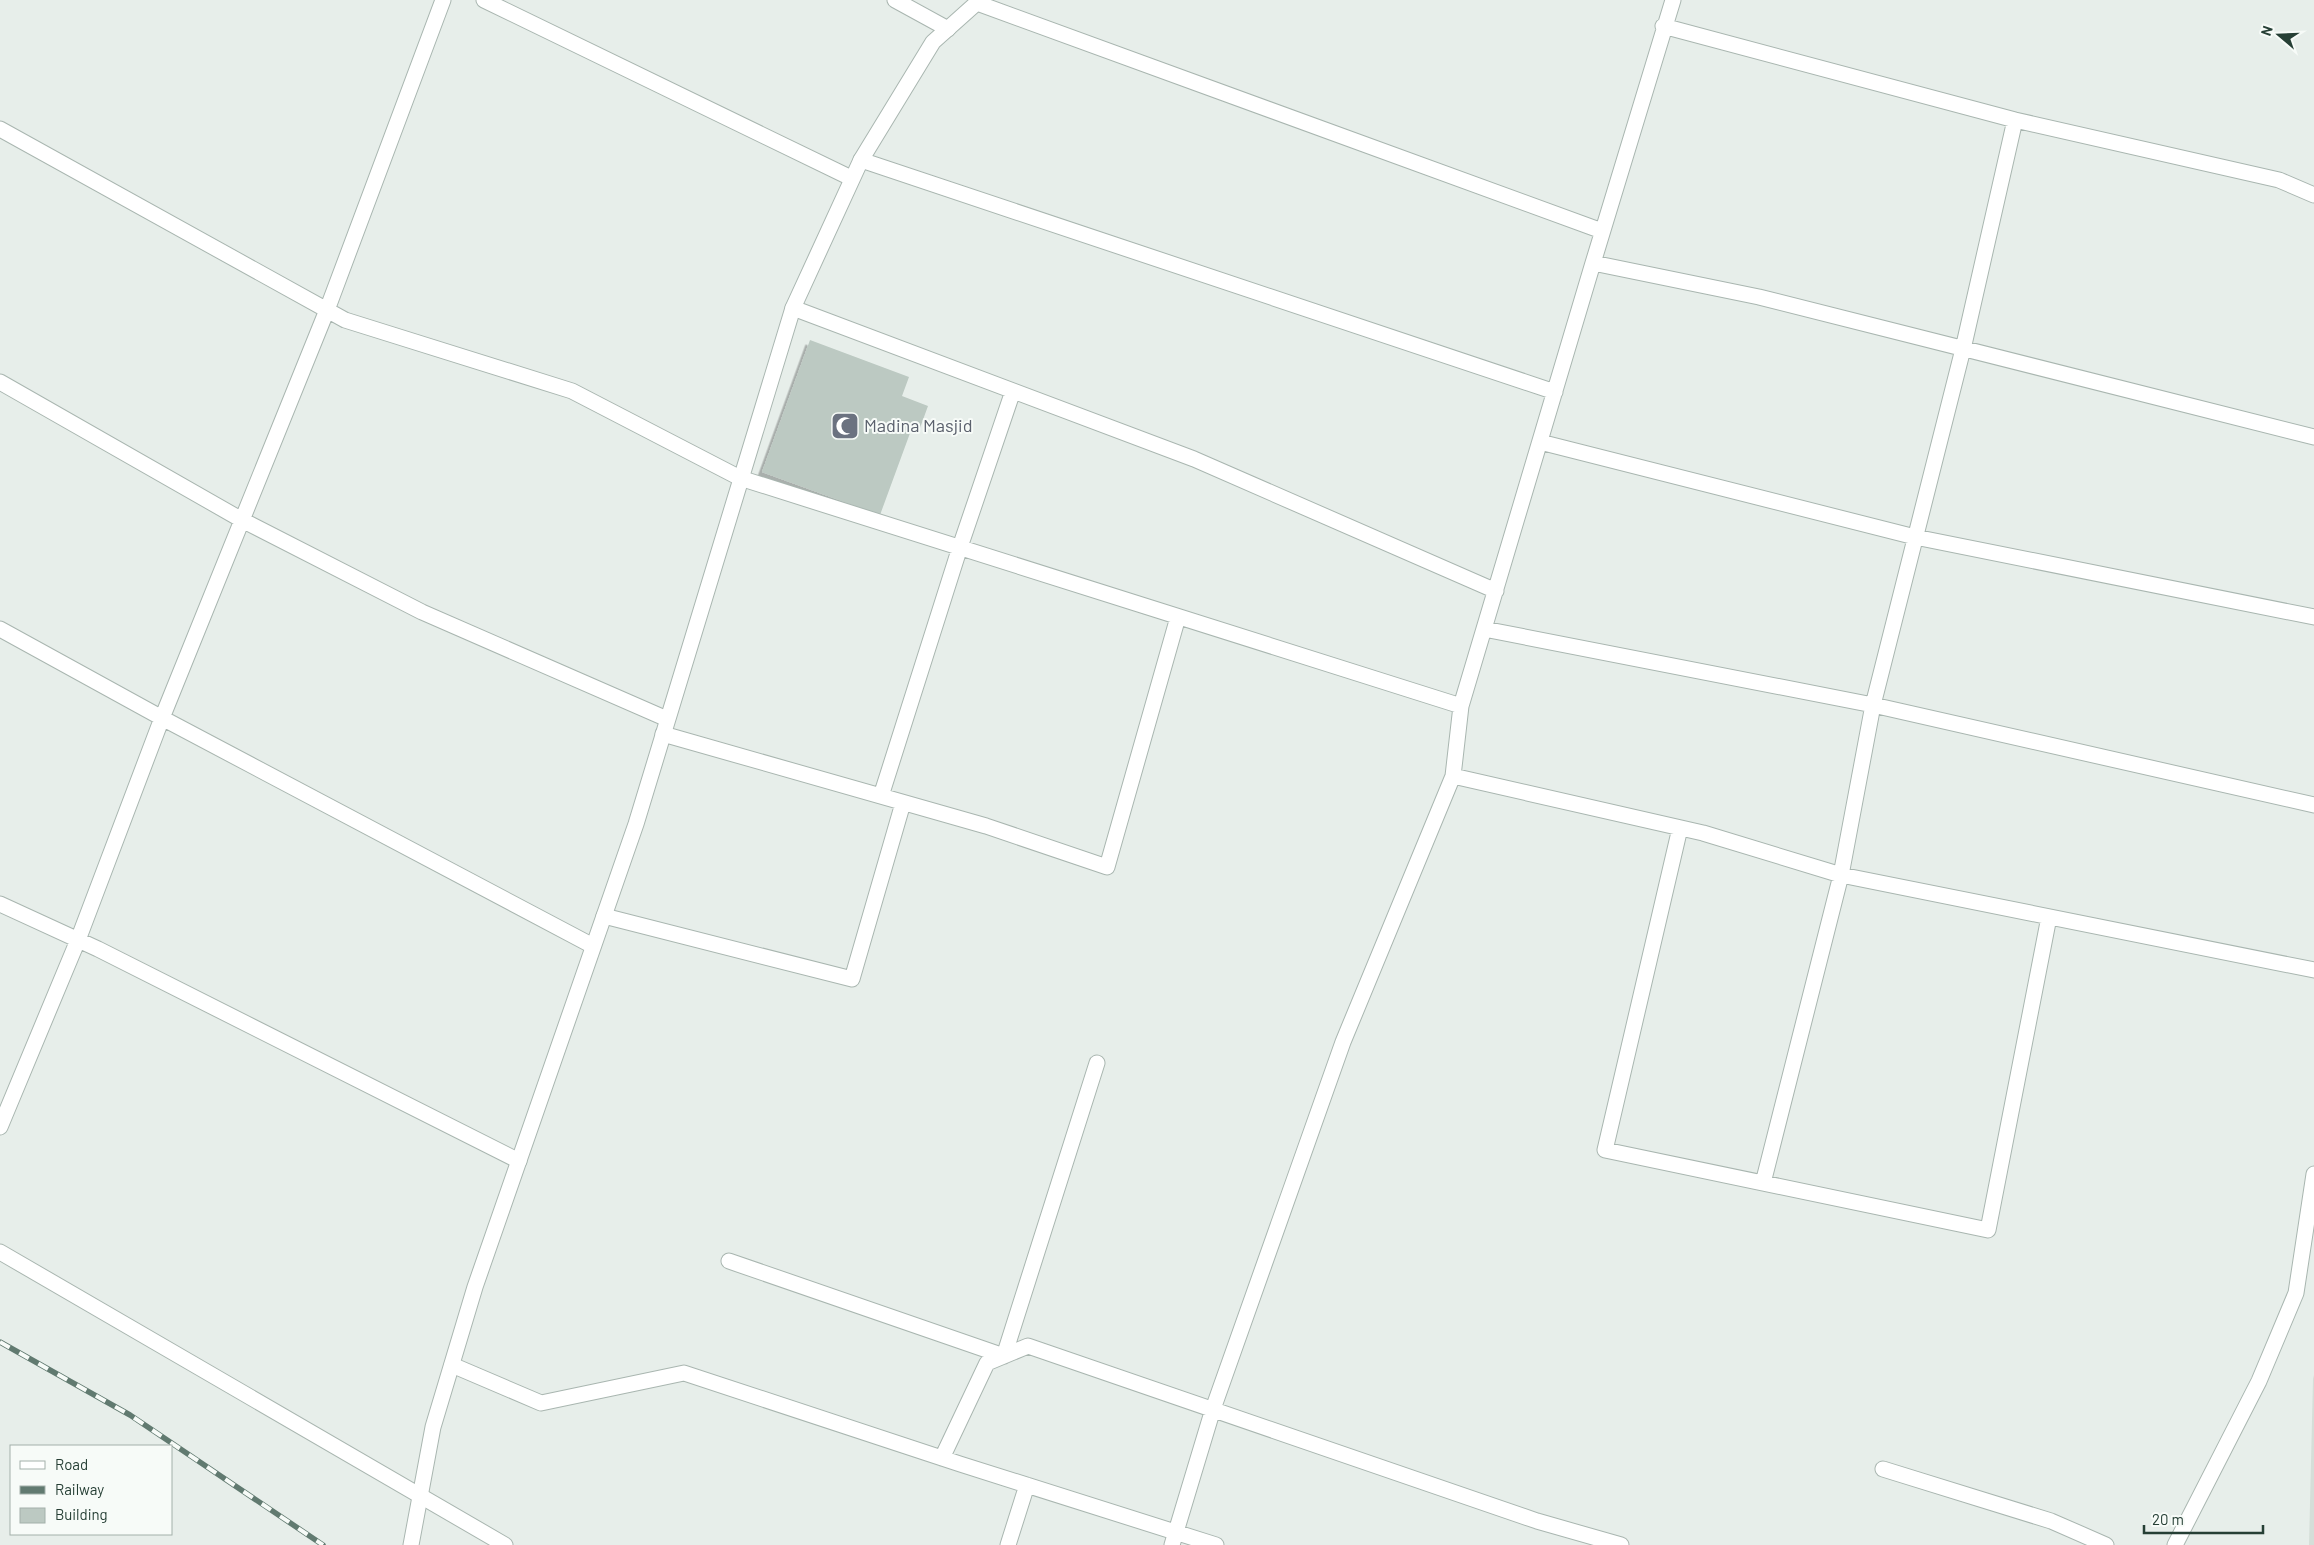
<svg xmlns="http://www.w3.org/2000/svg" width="2314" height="1545" viewBox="0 0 2314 1545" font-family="Barlow,sans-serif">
  <defs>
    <filter id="shadow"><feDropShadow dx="-4.5" dy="4.5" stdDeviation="0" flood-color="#0004"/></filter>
  </defs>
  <rect width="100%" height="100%" fill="#e7eeea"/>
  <path fill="#d5ded8" d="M2314,1375V1545H2309L2313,1379Z"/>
  <path fill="#bcc9c2" filter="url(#shadow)" d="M810,340L909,377L902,396L928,406L920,428L913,425L880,515L762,472Z"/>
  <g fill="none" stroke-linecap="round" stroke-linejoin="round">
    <defs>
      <path id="minor" d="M484,0L851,178
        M895,0L948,29
        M1673,0L1593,263L1759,297L2314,437
        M977,3L1602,231
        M1663,26L2015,120L2279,180L2314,195
        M0,129L345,320L572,391L740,478L1461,706L1453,776L1703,833L1841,875L2314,970
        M861,160L1555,392
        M793,308L1194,459L1496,591
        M0,382L242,520L422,612L667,719
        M1540,442L1915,537L2314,617
        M0,629L162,718L593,946
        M1484,629L1873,705L2314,805
        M1461,706L1593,263
        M663,734L986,826L1107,867L1178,617
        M881,796L960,547L1013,391
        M1680,828L1605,1150L1988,1230L2049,917
        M0,904L98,949L519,1161
        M604,916L852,979L903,803
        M0,1127L78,940L162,718L327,310L443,0
        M1763,1183L1841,875L1873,705L1963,349L2015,120
        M0,1252L505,1545
        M729,1261L1004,1356L1097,1063
        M452,1365L541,1403L684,1373L960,1464L1216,1545
        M942,1458L987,1363L1028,1346L1537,1521L1621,1545
        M1883,1469L2051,1521L2106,1545
        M1008,1545L1027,1485
        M1172,1545L1213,1409L1343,1042L1453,776
        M2175,1545L2259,1381L2296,1293L2314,1174"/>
      <path id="tertiary" d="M411,1545L433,1427L475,1287L636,824L793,308L861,160L933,42L980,0"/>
    </defs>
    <use href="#minor" stroke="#a9b6b0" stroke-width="17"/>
    <use href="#tertiary" stroke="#a9b6b0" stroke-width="17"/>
    <use href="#minor" stroke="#fff" stroke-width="15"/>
    <use href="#tertiary" stroke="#fff" stroke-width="15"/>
    <defs>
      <path id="rail" d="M0,1342L130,1415L323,1545"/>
    </defs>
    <use href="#rail" stroke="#617a70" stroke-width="5.5"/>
    <use href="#rail" stroke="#f7fbf8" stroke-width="4" stroke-dasharray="11" stroke-linecap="butt"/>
  </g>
  <defs>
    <symbol id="mosque-square" viewBox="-11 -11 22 22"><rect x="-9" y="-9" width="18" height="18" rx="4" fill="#6b7280" stroke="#f7fbf8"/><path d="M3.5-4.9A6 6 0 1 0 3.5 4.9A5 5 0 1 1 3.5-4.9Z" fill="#fff"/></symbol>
  </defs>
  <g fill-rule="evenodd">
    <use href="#mosque-square" x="829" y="410" width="32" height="32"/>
  </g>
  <g text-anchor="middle" stroke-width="4" stroke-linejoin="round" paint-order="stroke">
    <g font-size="18" fill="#5b616d" stroke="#f7fbf8" text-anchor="start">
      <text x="864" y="432">Madina Masjid</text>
    </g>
  </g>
  <rect x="10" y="1445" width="162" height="90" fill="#f7fbf8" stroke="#a3b0aa"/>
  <rect x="20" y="1461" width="25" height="8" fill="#ffffff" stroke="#a3b0aa"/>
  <text x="55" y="1470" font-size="15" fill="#263f35">Road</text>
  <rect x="20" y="1486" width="25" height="8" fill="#617a70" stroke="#a3b0aa"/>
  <text x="55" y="1495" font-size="15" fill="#263f35">Railway</text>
  <rect x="20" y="1508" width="25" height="15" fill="#bcc9c2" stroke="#a3b0aa"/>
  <text x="55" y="1520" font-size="15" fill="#263f35">Building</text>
  <g transform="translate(2279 35) rotate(289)" stroke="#f7fbf8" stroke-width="4" paint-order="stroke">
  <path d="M0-4L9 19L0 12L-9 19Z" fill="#263f35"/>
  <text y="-8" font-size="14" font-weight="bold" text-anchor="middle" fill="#263f35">N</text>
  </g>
  <path d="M2144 1525v8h119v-8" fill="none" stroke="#263f35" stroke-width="2.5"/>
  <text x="2152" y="1525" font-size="15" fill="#263f35" stroke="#f7fbf8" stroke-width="4" paint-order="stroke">20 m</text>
</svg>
